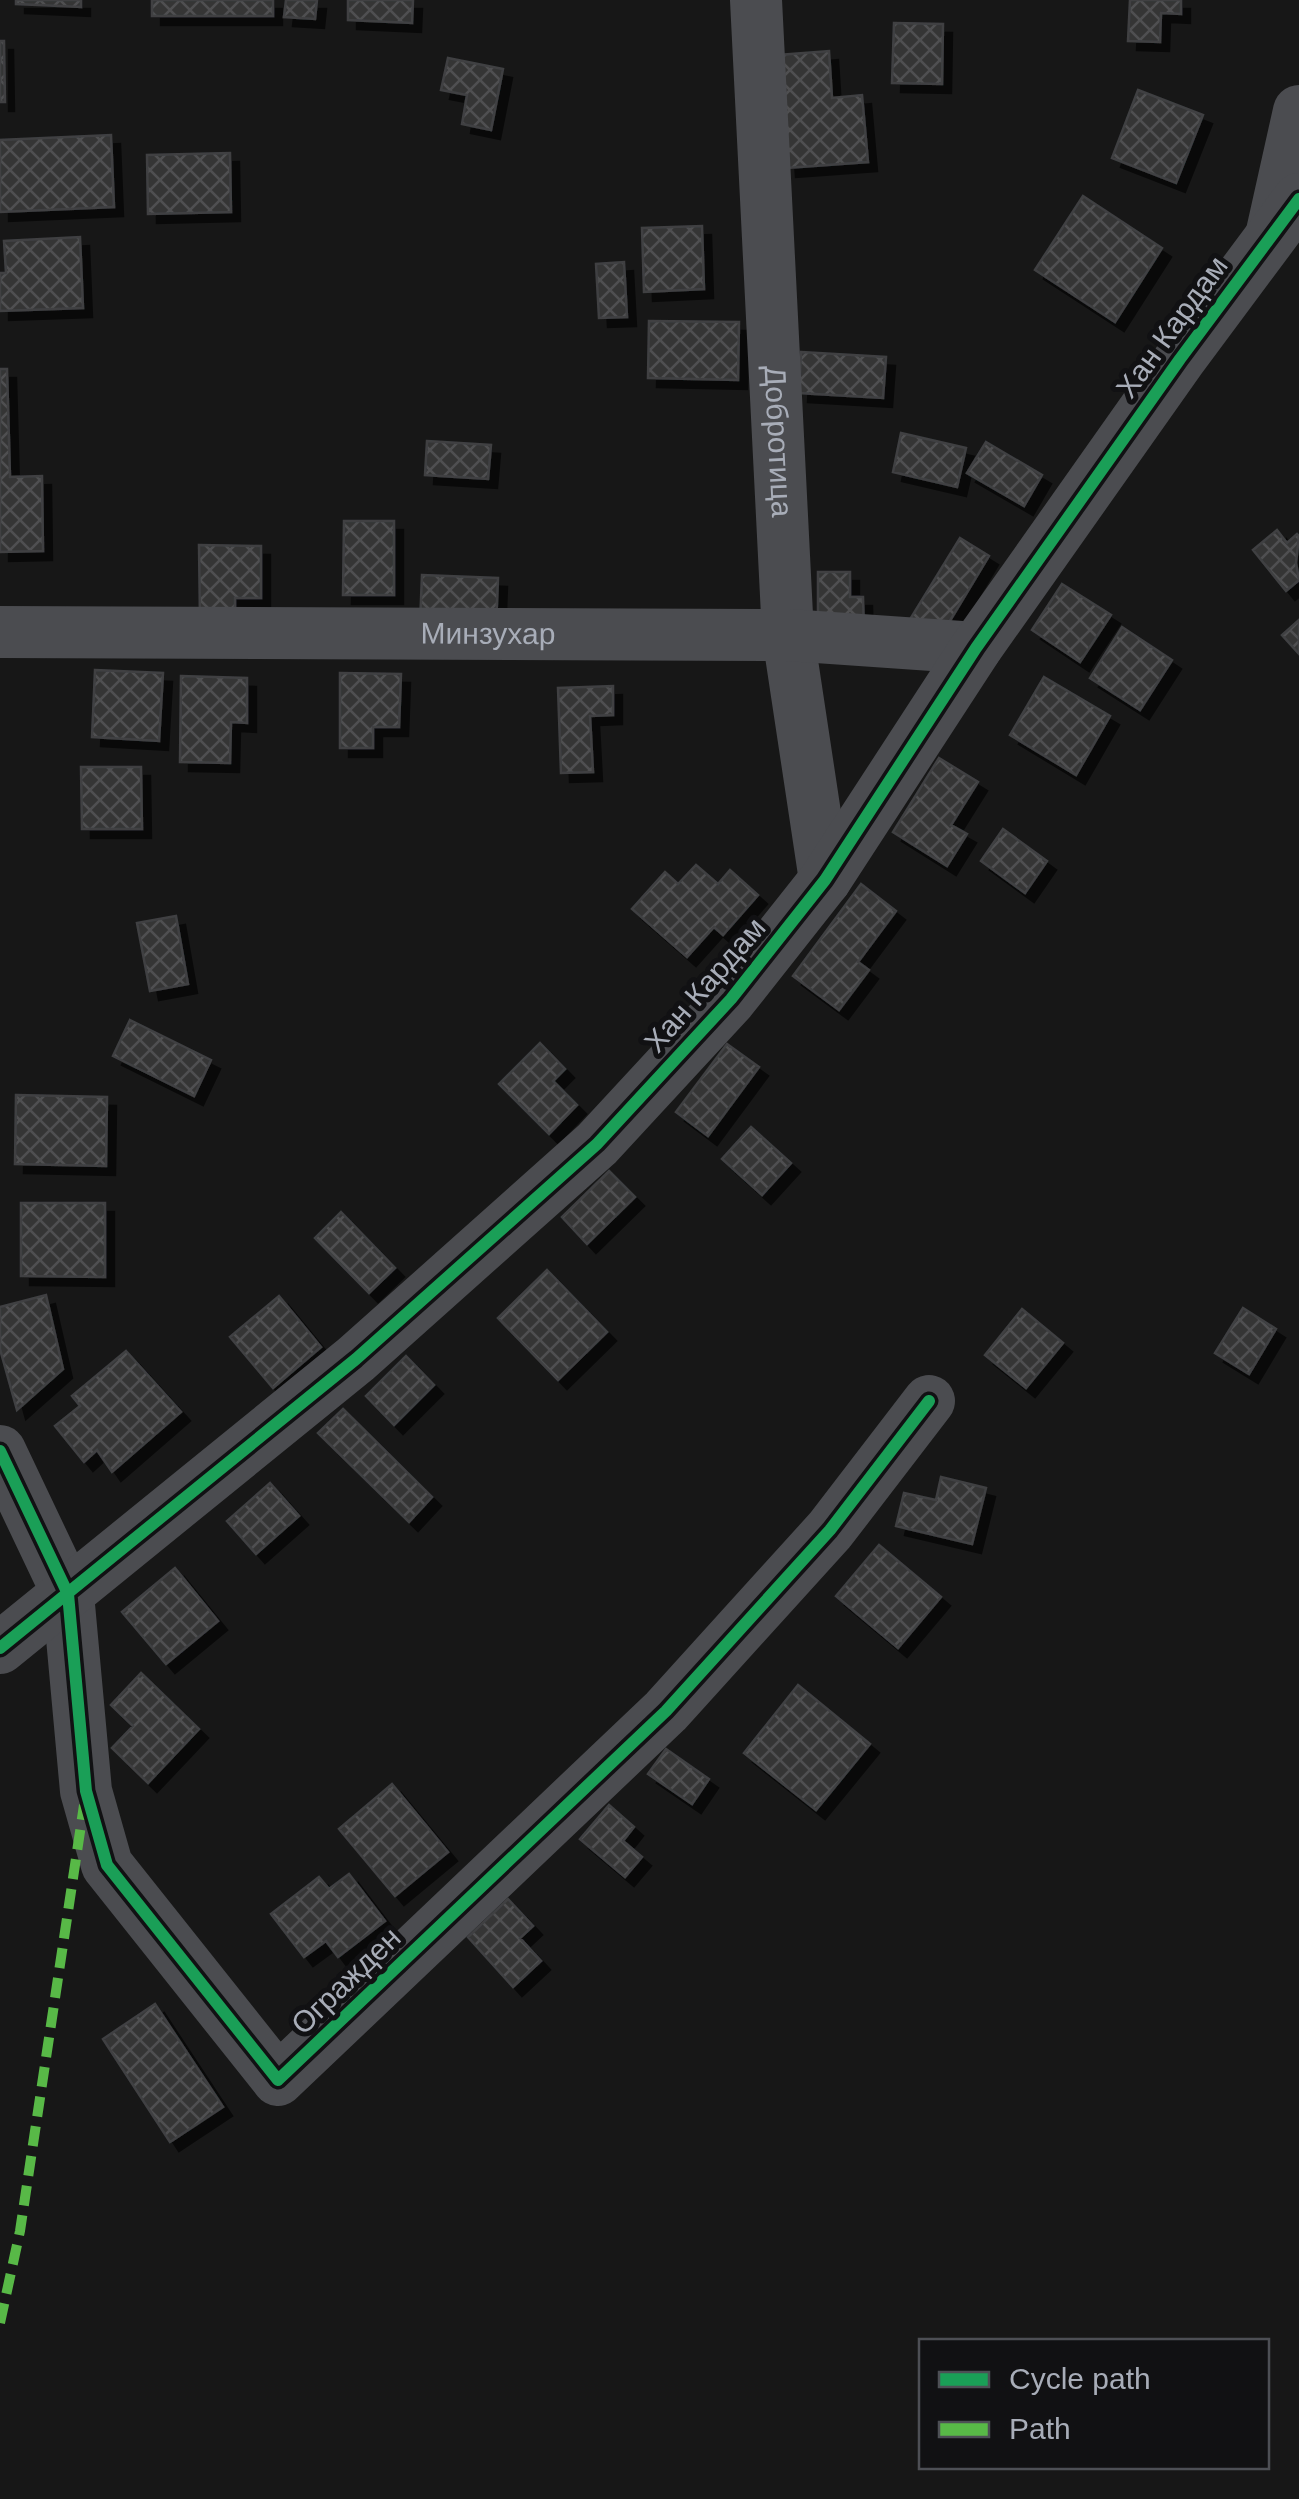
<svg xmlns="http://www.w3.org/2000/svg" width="1299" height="2499" viewBox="0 0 1299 2499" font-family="Arial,sans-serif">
  <defs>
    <pattern id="building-cross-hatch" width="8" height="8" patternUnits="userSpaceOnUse" patternTransform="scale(2.5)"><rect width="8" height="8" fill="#353536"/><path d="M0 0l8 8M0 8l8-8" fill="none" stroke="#4f5051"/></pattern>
    <filter id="shadow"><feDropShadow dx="9" dy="9" stdDeviation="0" flood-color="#0009"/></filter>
  </defs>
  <rect width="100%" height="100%" fill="#171717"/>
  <path fill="url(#building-cross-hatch)" stroke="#3f4043" stroke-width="2.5" filter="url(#shadow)" d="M16,0H81V7L16,4Z
    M152,0H273V16H152Z
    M286,0H317L315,19L284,17Z
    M348,0H413L412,23L348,20Z
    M1130,0H1181V14L1161,13L1160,42L1128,41Z
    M894,23L943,24L942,84L892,83Z
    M0,41H4L5,102H0Z
    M829,51L832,98L862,95L868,162L787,168L779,55Z
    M448,58L503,69L491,130L462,124L467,95L441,90Z
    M1138,90L1203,115L1176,183L1112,158Z
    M111,135L114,207L0,212V140Z
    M230,153L231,212L148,214L147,155Z
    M1083,196L1162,248L1115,322L1035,270Z
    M702,226L704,289L644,292L642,228Z
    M80,237L83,308L0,311V273H6L4,241Z
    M624,262L627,317L599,318L596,264Z
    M649,321L739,322L738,380L648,378Z
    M801,352L886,357L883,398L799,393Z
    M0,369H7L10,477L42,476L43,551L0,552Z
    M901,433L966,448L957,487L893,472Z
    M427,441L491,445L488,479L425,475Z
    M986,442L1042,475L1024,506L967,473Z
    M344,521H394V595H343Z
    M1277,530L1287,543L1297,534L1299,536L1296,563L1299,580L1286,591L1253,550Z
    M960,538L989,556L939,639L909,621Z
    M199,545L261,546V598H235V619H200Z
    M818,572H850V597H863L864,633L818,634Z
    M422,575L498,578L496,627L420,624Z
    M1062,584L1111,615L1080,662L1032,630Z
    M1299,620V654L1282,635Z
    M1122,627L1172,660L1140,710L1090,678Z
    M95,670L163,673L159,741L92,737Z
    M340,673L401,674L399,727H373V748H340Z
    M181,676L247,678V723L231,722L230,763L180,762Z
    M1044,677L1110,716L1076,775L1010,735Z
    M613,686V715L590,716L593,772L561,773L558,688Z
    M939,758L978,782L951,825L967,834L947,866L893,832Z
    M81,767H141L142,829H82Z
    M1003,829L1047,861L1025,893L981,861Z
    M696,865L718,884L730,870L758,895L723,935L714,927L687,957L632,909L665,872L678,884Z
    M861,884L896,911L858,962L869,970L839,1010L793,976Z
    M176,916L188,984L150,991L137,923Z
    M130,1020L211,1060L194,1096L113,1056Z
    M540,1043L565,1069L553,1081L577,1105L549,1134L499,1084Z
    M727,1044L759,1067L708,1136L676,1112Z
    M16,1095L107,1097L106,1166L15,1164Z
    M751,1127L791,1163L762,1195L722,1159Z
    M609,1171L635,1197L587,1244L562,1217Z
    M21,1203H105V1277L21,1276Z
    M341,1212L395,1268L369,1293L315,1238Z
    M547,1270L607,1332L558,1380L498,1318Z
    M46,1295L63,1369L17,1410L0,1349V1307Z
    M279,1296L321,1347L273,1388L230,1337Z
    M1243,1308L1276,1329L1249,1374L1215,1353Z
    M1022,1309L1063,1343L1026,1388L985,1355Z
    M126,1351L181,1412L112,1472L97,1450L84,1462L55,1426L80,1406L72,1396Z
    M406,1356L434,1385L394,1425L366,1396Z
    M343,1409L432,1497L409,1522L318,1433Z
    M941,1477L986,1488L972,1544L896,1526L904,1493L936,1500Z
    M270,1483L299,1516L256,1554L227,1521Z
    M879,1545L941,1597L898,1648L836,1596Z
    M175,1568L218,1621L166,1664L122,1612Z
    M141,1673L199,1729L148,1783L112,1748L133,1726L111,1705Z
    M798,1685L870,1744L816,1810L744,1753Z
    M666,1749L709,1779L692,1804L648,1774Z
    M392,1784L448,1852L395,1896L339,1829Z
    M609,1805L634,1827L623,1841L642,1857L625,1877L580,1839Z
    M349,1874L385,1921L338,1957L326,1941L304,1957L271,1914L319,1877L329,1889Z
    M508,1899L533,1926L520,1938L541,1961L513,1987L468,1937Z
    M155,2004L223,2107L170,2142L103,2039Z"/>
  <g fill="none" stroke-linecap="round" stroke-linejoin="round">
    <g stroke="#4b4c50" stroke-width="52">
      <path id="s1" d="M756,0L788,635L825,880"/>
      <path d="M1272,232L1299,111"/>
      <path id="s2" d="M0,632L788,635L976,648"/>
      <path d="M0,1451L68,1594L86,1791L107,1865L278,2080L666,1711L830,1530L929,1401"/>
      <path d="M0,1648L356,1359L597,1144L731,999L825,880L976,648L1180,359L1299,199"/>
    </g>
    <path stroke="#58b947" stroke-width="10" stroke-dasharray="20 10" stroke-linecap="butt" d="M0,2323L20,2231L84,1805"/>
    <defs>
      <path id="cycleway" d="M0,1451L68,1594L86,1791L107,1865L278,2080L666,1711L830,1530L929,1401
        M0,1648L356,1359L597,1144L731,999L825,880L976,648L1180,359L1299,199"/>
    </defs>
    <use href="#cycleway" stroke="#111113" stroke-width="19"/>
    <use href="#cycleway" stroke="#1a9f57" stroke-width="12"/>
  </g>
  <g text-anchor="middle" stroke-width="10" stroke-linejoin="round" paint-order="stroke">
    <g font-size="30" fill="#a8adb8" stroke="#111113">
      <text transform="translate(1172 327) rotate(-54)" y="10">Хан Кардам</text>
      <text dy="10" stroke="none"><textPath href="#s1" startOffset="442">Добротица</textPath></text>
      <text dy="10" stroke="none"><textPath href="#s2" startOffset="488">Минзухар</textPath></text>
      <text transform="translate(705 985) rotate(-49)" y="10">Хан Кардам</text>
      <text transform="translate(346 1981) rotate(-44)" y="10">Огражден</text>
    </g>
  </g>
  <rect x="919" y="2339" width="350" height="130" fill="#111113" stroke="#4d4f55" stroke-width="2.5"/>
  <rect x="939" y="2372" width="50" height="15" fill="#1a9f57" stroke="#4d4f55" stroke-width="2.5"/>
  <text x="1009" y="2389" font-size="30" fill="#a8adb8">Cycle path</text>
  <rect x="939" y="2422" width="50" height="15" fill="#58b947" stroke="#4d4f55" stroke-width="2.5"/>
  <text x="1009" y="2439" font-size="30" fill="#a8adb8">Path</text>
</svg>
